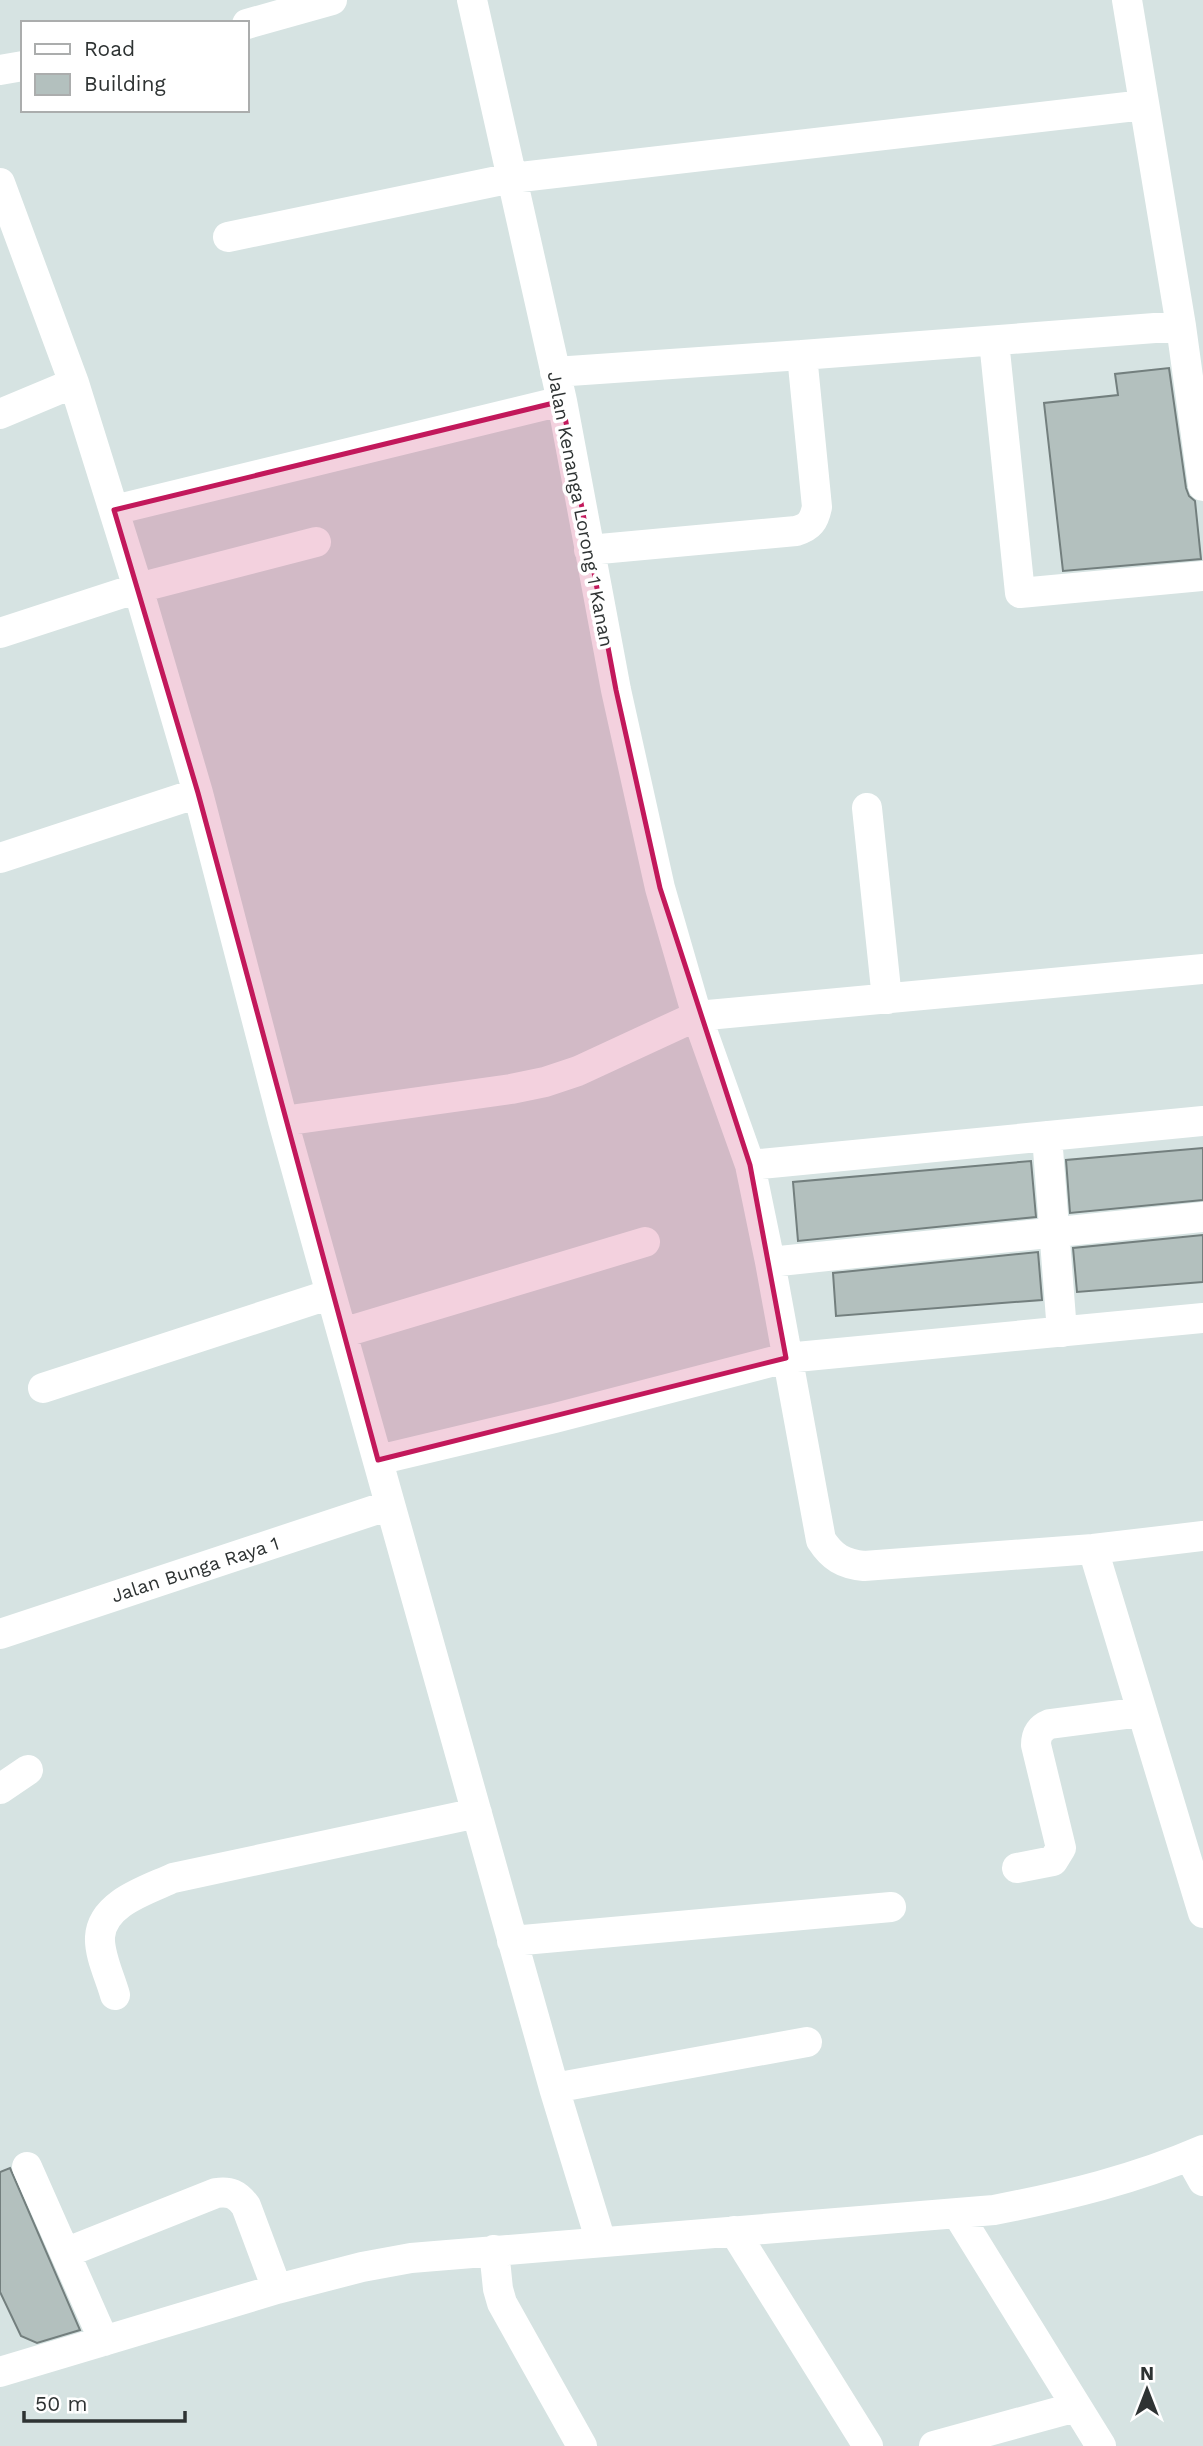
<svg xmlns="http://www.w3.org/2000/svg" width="1203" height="2446" viewBox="0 0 1203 2446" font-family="'Work Sans',sans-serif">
  <rect width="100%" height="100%" fill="#d6e3e2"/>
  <path fill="#b3c0be" stroke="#737f7e" stroke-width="2" d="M1169,368L1186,488L1189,496L1195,501L1201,559L1063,571L1044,403L1118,395L1115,374Z
    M1203,1148V1200L1070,1213L1066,1160Z
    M1031,1161L1036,1217L798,1241L793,1182Z
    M1203,1235V1282L1077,1292L1073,1248Z
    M1038,1252L1042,1300L836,1316L833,1273Z
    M10,2168L80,2330L37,2343L21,2336L0,2292V2172Z"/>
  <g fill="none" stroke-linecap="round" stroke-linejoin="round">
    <path stroke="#fff" stroke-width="30" d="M472,0L562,401L616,690L660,888L697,1016L750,1165L770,1262L821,1540C832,1557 843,1564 864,1566L1093,1549L1203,1536
      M1127,0L1181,326L1203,486
      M247,24L332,0
      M0,70L23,66
      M0,183L74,383L138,588L198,793L283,1121L331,1294L554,2088L601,2242
      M228,237L512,178L1144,105
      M994,341L1020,593L1203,576
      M555,372L802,355L1181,326
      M0,414L74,383
      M114,510L562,401
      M589,550L796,531C810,527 814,521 817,507L802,355
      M0,633L138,588L316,542
      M867,808L887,999
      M0,858L198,793
      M283,1121L511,1089L545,1082L578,1071L697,1016L1203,969
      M1047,1136L1062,1332
      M750,1165L1203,1121
      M770,1262L1203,1217
      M342,1333L645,1242
      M43,1388L331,1294
      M378,1460L555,1418L786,1358L1203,1318
      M1093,1549L1203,1913
      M0,1634L390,1505
      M0,1789L28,1770
      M1017,1868L1053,1861L1061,1848L1036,1745C1036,1734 1040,1728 1050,1724L1142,1712
      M512,1941L891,1907
      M115,1995C110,1977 99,1955 100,1937C102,1903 147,1890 173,1878L477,1813
      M554,2088L807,2042
      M1189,2156L1203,2181
      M27,2167L104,2341
      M957,2213L1101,2446
      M734,2231L868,2446
      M494,2250L498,2289L502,2303L582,2446
      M65,2253L216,2193C230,2191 237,2194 246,2206L277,2289
      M0,2372L277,2289L362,2267L411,2258L994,2210C1066,2196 1136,2179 1203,2150
      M934,2446L1076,2407"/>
  </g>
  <path fill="#c2185b" fill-opacity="0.2" stroke="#c2185b" stroke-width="5" stroke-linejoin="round" d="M562,401L616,690L660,888L750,1165L786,1358L378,1460L198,793L114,510Z"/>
  <g text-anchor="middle" stroke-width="7" stroke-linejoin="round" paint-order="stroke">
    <g font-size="19" fill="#2e3333" stroke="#fff">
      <text transform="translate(581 509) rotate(79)" y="7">Jalan Kenanga Lorong 1 Kanan</text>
      <text transform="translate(195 1569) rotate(-18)" y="7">Jalan Bunga Raya 1</text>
    </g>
  </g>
  <rect x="21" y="21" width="228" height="91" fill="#ffffff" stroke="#abadad" stroke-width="2"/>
  <rect x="35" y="44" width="35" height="10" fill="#ffffff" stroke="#abadad" stroke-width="2"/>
  <text x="84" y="56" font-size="21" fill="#2e3333">Road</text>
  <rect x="35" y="74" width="35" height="21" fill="#b3c0be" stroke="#abadad" stroke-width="2"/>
  <text x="84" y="91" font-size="21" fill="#2e3333">Building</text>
  <g transform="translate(1147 2390)" stroke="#ffffff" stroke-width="5" paint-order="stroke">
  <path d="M0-5L12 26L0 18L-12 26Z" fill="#2e3333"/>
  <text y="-10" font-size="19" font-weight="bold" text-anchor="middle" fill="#2e3333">N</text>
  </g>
  <path d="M24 2411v10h161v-10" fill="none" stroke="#2e3333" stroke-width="3.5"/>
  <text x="35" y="2411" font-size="21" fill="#2e3333" stroke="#ffffff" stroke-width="5" paint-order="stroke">50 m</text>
</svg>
